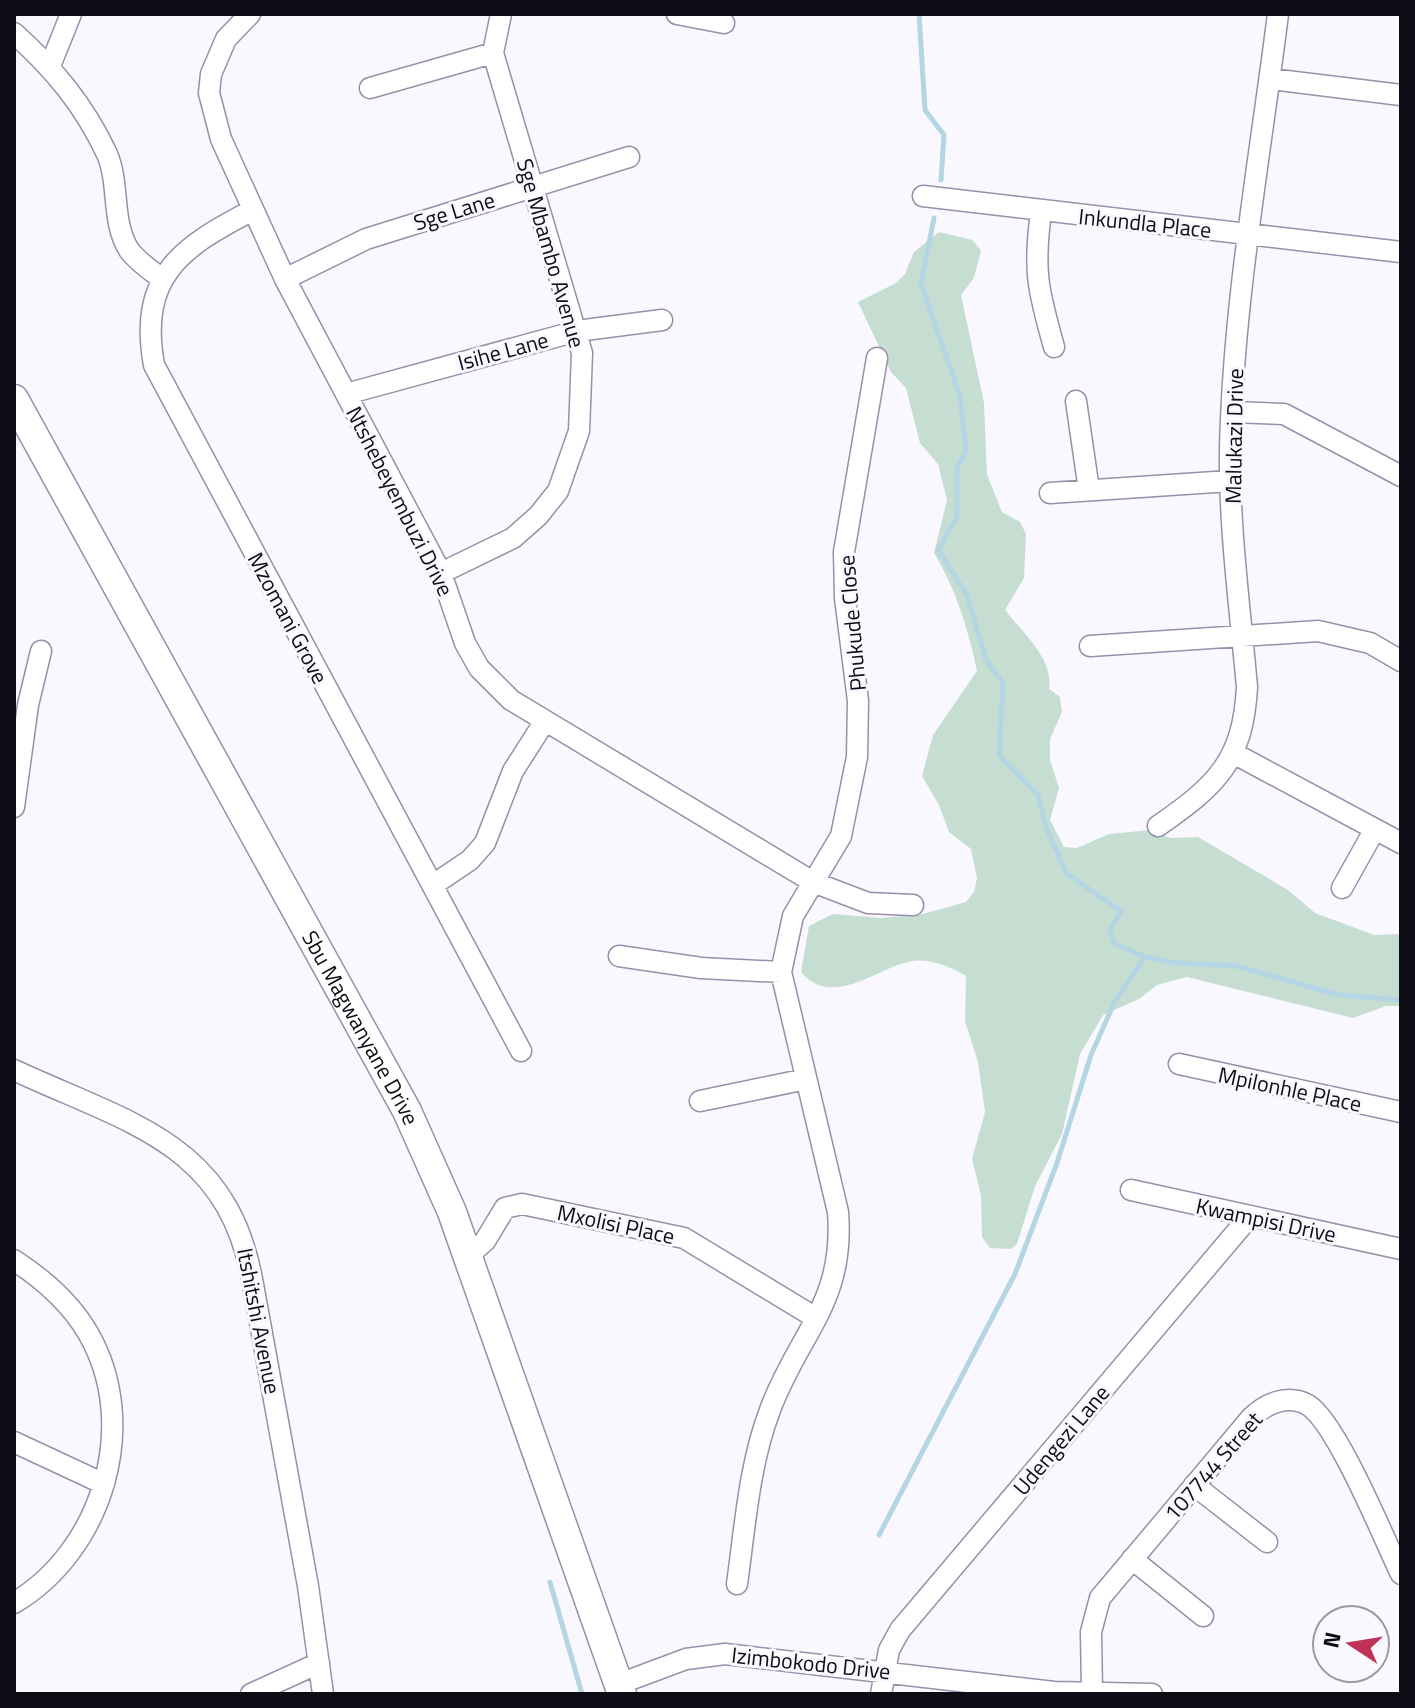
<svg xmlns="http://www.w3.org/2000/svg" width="1415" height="1708" viewBox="0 0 1415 1708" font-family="'Titillium Web',sans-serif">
  <rect width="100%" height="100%" fill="#f9f8fe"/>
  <path fill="#c6ddd1" d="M939,232L972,240L981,250L974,278L961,295L984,403L987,475L1002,512L1020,522L1026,534L1024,578L1005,610C1022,632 1054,659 1049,689L1060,697L1062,712L1050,739V760L1059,788L1050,820L1064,847L1077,848L1109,834L1151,830L1170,838L1198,837L1288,890L1315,913L1374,935L1401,934V1006H1386L1353,1018L1187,977L1157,985L1139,999L1103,1015L1080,1054L1062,1134L1035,1186L1017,1244L1011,1249L990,1248L982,1237L981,1195L972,1159L985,1112L978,1062L965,1021L966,976C952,967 929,958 912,961C879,966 833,1010 801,972L809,926L833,914L881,918L923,914L966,902L974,892L977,878L971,849L949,832L939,805L922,776L933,735L977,671C968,629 956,589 934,553L947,500L938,464L920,443L906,388L891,372L858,302L896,283L905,274L914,252Z"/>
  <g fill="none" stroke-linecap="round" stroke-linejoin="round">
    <path stroke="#b3d5e4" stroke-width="5" d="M919,14L925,110L944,135L941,180
      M934,218L921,284L960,396L966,451L957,467V517L938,550L967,595L986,660L1003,683L999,755L1038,795L1046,827L1066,873L1121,911L1110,930L1114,943L1145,957L1177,963L1237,966L1339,995L1401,1000
      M879,1535L1015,1274L1057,1163L1091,1055L1115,1001L1145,957
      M550,1582L582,1694"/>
    <defs>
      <path id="minor" d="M250,14L226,39L211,74L209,93L221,139L285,279L441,573L465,643L479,668L511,700L813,882L868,903L913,905
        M677,14L724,23
        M14,33C54,69 84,105 107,154C120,184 111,222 129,250C137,261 150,270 161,278
        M50,66L71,14
        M1270,79L1401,95
        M370,88L493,53
        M923,196L1401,252
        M253,210C181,247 138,276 154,365L521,1051
        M1041,212C1033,271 1038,290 1054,347
        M285,279L366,239L629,157
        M346,394L577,331L662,320
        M1076,401L1089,490
        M1232,412L1284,414L1401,476
        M1050,493L1230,481
        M441,573L513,538L538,516L558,491L579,431L582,353L493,53L501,14
        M1090,646L1318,631L1370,643L1401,661
        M1235,754L1401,843
        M14,807L28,705L41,651
        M1158,826C1217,785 1243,761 1247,687C1240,608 1229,528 1230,450C1233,304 1260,158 1278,14
        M433,885L470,860L485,843L513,771L545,721
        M1342,888L1375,829
        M619,956L701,968L781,972
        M1179,1064L1401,1112
        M14,1070C127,1123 226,1141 252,1279L308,1586L323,1694
        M700,1101L806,1079
        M1131,1190L1401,1249
        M468,1256L485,1241L505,1208L522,1204L684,1238L816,1318
        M14,1260C43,1279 70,1302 88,1333C141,1424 103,1550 14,1603
        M14,1442L104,1484
        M1194,1485L1267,1542
        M1132,1559L1203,1616
        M737,1584C745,1527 749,1465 770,1410C799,1332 845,1303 838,1212L781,972L793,916L841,836L857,757L858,701L845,598L844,552L877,358
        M619,1684L686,1659L725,1654L1054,1692L1152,1694
        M1092,1692L1091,1632L1100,1598L1251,1418C1266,1403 1288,1394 1308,1405C1337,1423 1384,1539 1401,1574
        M251,1694L319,1663
        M881,1694L889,1650L900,1630L1250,1216"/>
      <g id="secondary">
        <path id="s1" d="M14,399L407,1111L452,1212L622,1694"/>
      </g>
    </defs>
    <use href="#minor" stroke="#9491ab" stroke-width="23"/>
    <use href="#secondary" stroke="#9491ab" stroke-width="31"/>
    <use href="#minor" stroke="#fff" stroke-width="20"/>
    <use href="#secondary" stroke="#fff" stroke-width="28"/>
  </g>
  <g text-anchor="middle" stroke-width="6" stroke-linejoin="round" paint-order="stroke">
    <g font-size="22" fill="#0e0d16" stroke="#f9f8fe">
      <text transform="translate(454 211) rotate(-17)" y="8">Sge Lane</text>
      <text transform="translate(1145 223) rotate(6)" y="8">Inkundla Place</text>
      <text transform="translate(551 253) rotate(74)" y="8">Sge Mbambo Avenue</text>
      <text transform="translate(503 351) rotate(-15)" y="8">Isihe Lane</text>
      <text transform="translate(1234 436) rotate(-89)" y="8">Malukazi Drive</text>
      <text transform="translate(400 501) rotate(63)" y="8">Ntshebeyembuzi Drive</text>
      <text transform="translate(288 618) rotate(62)" y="8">Mzomani Grove</text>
      <text transform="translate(852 623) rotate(-95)" y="8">Phukude Close</text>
      <text dy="8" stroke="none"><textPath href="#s1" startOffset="718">Sbu Magwanyane Drive</textPath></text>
      <text transform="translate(1290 1089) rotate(12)" y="8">Mpilonhle Place</text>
      <text transform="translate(1266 1220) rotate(12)" y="8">Kwampisi Drive</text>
      <text transform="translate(616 1224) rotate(12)" y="8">Mxolisi Place</text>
      <text transform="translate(259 1321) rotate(79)" y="8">Itshitshi Avenue</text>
      <text transform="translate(1061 1440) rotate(-50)" y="8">Udengezi Lane</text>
      <text transform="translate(1213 1466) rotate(-49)" y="8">107744 Street</text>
      <text transform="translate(811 1663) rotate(6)" y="8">Izimbokodo Drive</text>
    </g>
  </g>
  <rect width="1415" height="1708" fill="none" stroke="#0e0d16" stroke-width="32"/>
  <g transform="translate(1351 1644) rotate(282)"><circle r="38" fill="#f9f8fe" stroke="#9b9aa1" stroke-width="2"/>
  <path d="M0-6L14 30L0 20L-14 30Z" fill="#c13258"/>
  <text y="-12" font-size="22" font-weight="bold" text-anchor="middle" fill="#0e0d16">N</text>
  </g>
</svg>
